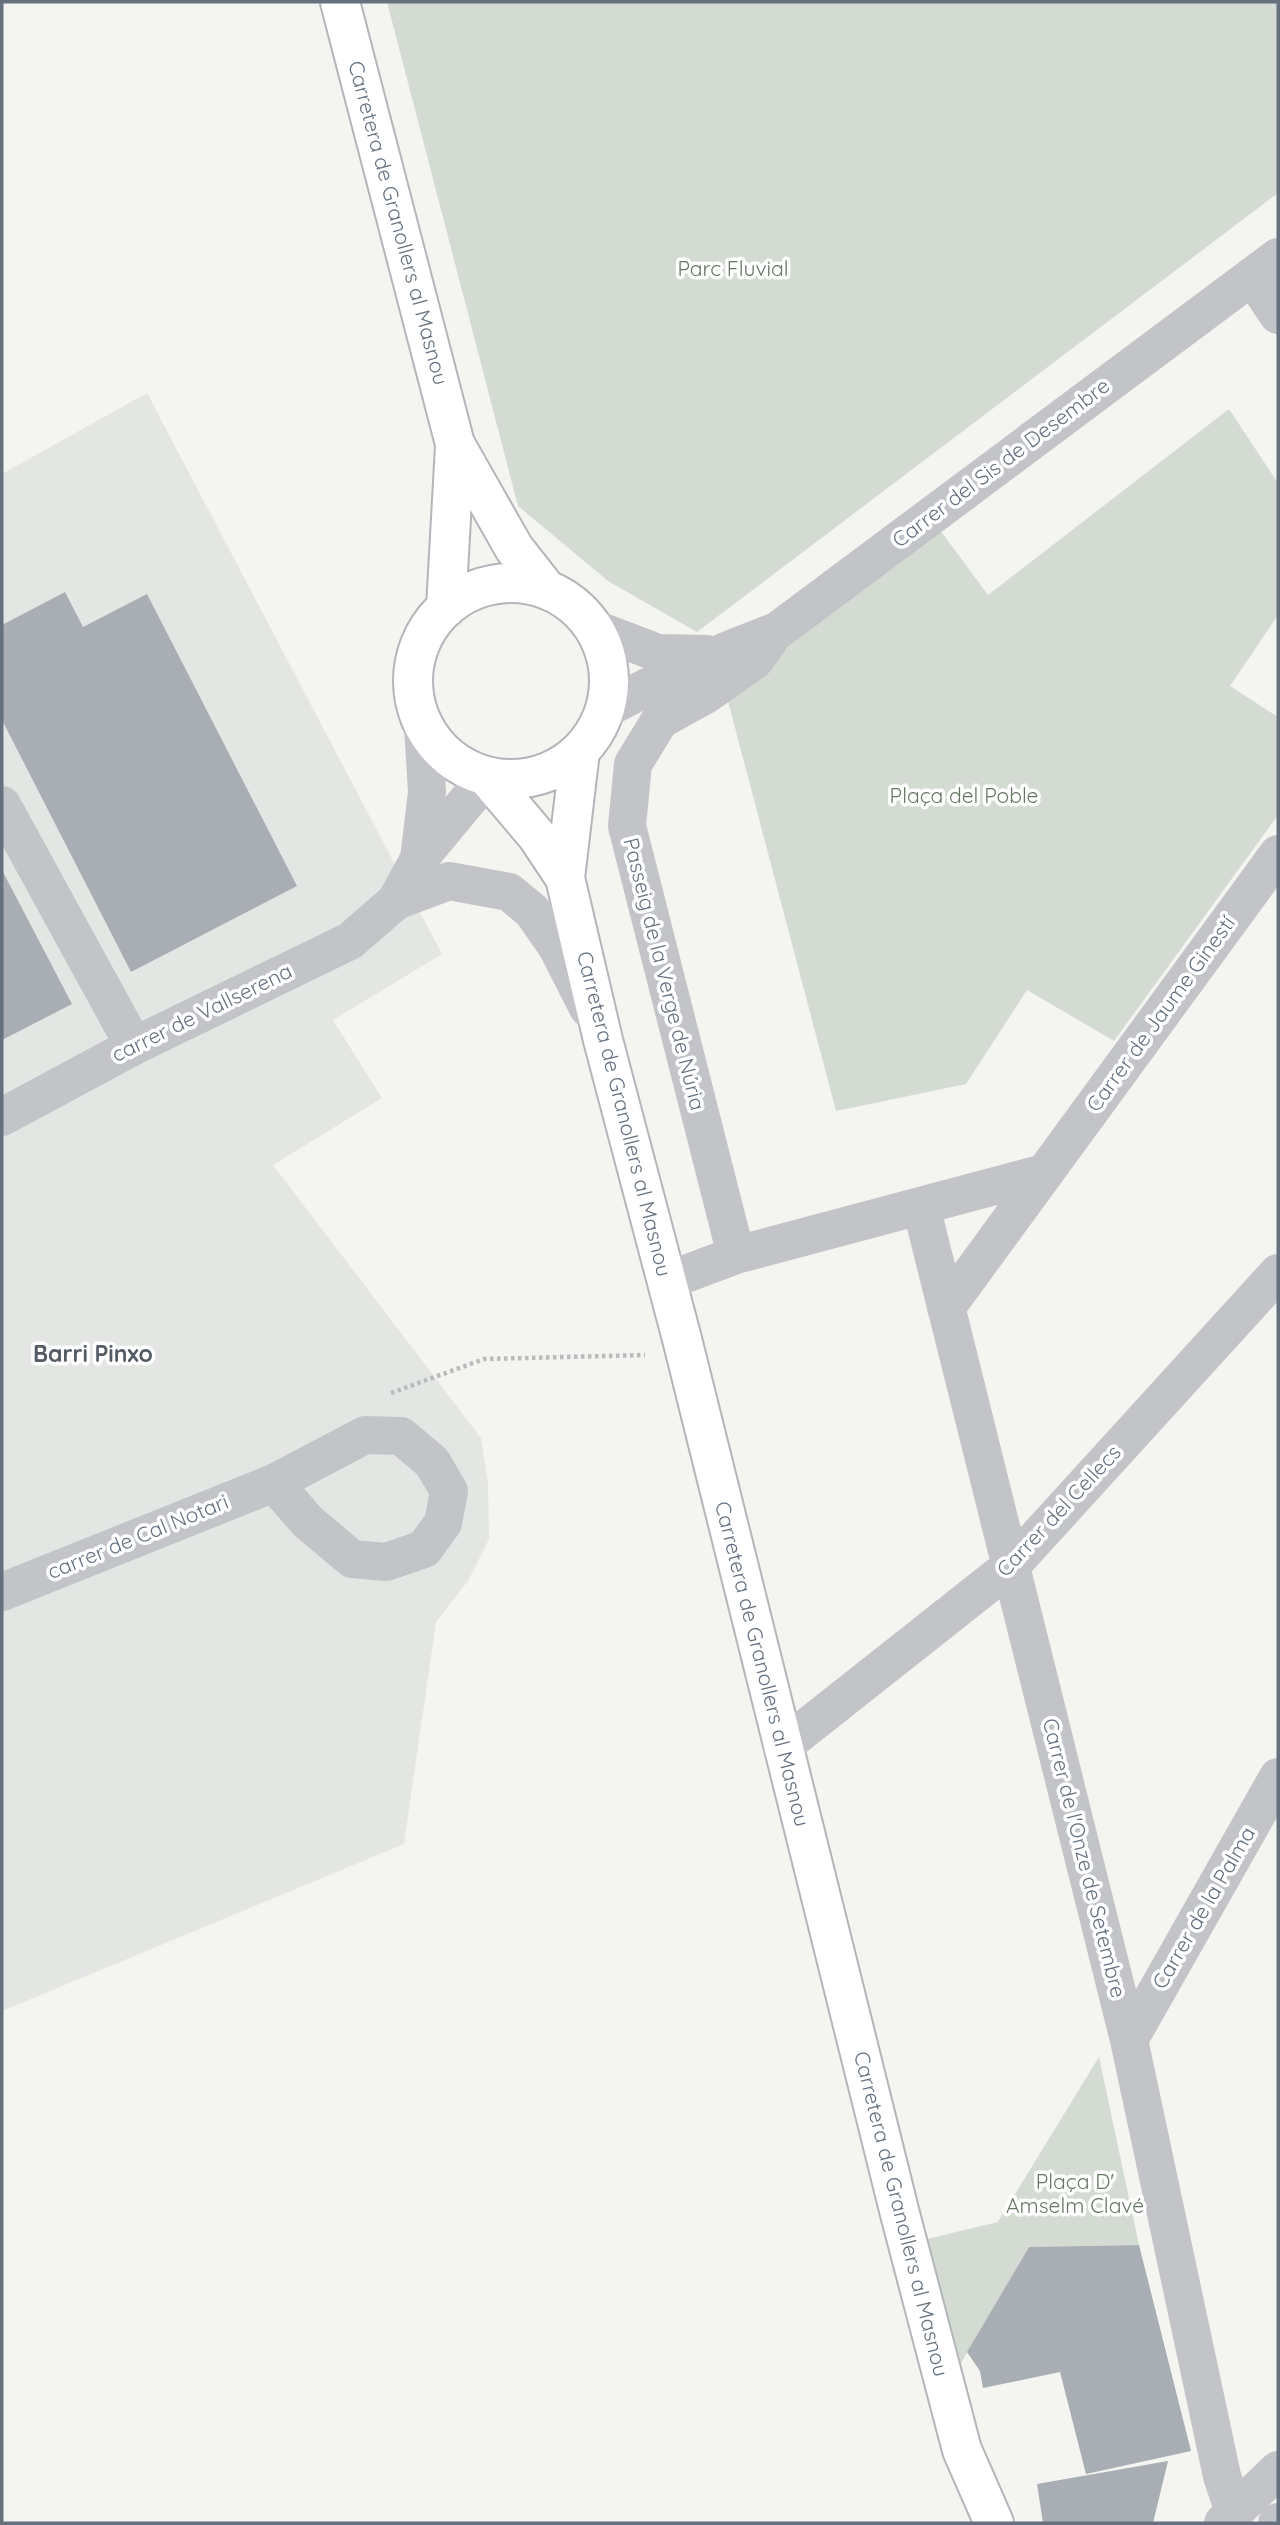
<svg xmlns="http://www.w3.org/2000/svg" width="1280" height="2525" viewBox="0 0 1280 2525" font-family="Quicksand,sans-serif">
  <rect width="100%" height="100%" fill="#f4f4f0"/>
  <path fill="#e4e6e4" d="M147,393L442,954L333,1020L382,1098L273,1165L481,1438L488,1484L489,1539L468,1581L436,1622L404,1844L2,2011V474Z"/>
  <path fill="#d4dbd2" d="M387,2H1278V193L697,632L608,581L518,506Z
    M1229,409L1278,483V615L1230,686L1278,717V815L1114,1041L1027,990L966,1084L836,1111L724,686L937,526L988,595Z
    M1099,2057L1139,2245L1029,2247L958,2368L927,2239L998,2222Z"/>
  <path fill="#a8aeb4" d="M65,592L83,627L147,594L297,886L131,972L2,720V625Z
    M2,870L72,1004L2,1040Z
    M1139,2245L1191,2451L1086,2474L1060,2372L983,2388L980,2371L967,2352L1029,2247Z
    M1168,2461L1153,2523H1043L1037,2484Z"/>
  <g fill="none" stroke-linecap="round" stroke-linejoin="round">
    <defs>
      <path id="major" d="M340,2L455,444L514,548L547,590
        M413 681a98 98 0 1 1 196 0a98 98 0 1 1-196 0Z
        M446,608L455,446
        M580,751L565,878L603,1040L682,1339L900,2214L962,2450L994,2523
        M487,777L537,836L565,878"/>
    </defs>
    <use href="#major" stroke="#b3b6b9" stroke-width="42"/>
    <path stroke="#b9bbbd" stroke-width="4.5" stroke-dasharray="3.5 3.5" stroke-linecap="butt" d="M391,1393L484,1359L645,1355"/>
    <path stroke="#c2c4c8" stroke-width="38" d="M1252,276L1278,315
      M595,629L658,653L707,654
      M606,709C662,678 717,653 777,631L1278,257
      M2,805L134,1046
      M419,859L427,792L423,727
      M396,901L449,881L509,892L532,911L557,947L588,1008
      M2,1117L134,1046L350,941L396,901L419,859L487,777
      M921,1206L1129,2040L1222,2476L1234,2512
      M736,1255L627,826L633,764L660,720L707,694L755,660L768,642
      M667,1281L736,1255L1044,1173
      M946,1308L1278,854
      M2,1592L274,1483L365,1435L401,1436L432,1462L449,1491L443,1523L424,1549L386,1562L352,1559L308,1522L274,1483
      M782,1747L1011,1566L1278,1273
      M1129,2040L1278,1777
      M1223,2523L1278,2470
      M1277,2523L1278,2522"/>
    <use href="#major" stroke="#fff" stroke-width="38"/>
  </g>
  <g text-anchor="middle" stroke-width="7" stroke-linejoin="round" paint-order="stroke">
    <g font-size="21" fill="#65717f" stroke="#fff">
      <text transform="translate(398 223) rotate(75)" y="7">Carretera de Granollers al Masnou</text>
      <text transform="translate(1001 463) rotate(-37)" y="7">Carrer del Sis de Desembre</text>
      <text transform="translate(664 974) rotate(76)" y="7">Passeig de la Verge de Núria</text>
      <text transform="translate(202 1013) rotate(-26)" y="7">carrer de Vallserena</text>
      <text transform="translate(1161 1014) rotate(-54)" y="7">Carrer de Jaume Ginestí</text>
      <text transform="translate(624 1114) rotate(76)" y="7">Carretera de Granollers al Masnou</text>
      <text transform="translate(1059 1511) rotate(-47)" y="7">Carrer del Cellecs</text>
      <text transform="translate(138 1537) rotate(-22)" y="7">carrer de Cal Notari</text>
      <text transform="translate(762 1664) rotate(76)" y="7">Carretera de Granollers al Masnou</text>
      <text transform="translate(1084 1858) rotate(76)" y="7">Carrer de l'Onze de Setembre</text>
      <text transform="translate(1204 1908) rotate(-60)" y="7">Carrer de la Palma</text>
      <text transform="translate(901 2214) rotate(76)" y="7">Carretera de Granollers al Masnou</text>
    </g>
    <g font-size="21" fill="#667764" stroke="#fff">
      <text x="733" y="276">Parc Fluvial</text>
      <text x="964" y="803">Plaça del Poble</text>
      <text x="1075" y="2189">Plaça D'<tspan x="1075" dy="24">Amselm Clavé</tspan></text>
    </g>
    <g font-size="23" font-weight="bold" fill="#535b65" stroke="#fff">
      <text x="93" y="1362">Barri Pinxo</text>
    </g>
  </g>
  <rect width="1280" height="2525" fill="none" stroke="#65717f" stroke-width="7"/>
</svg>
